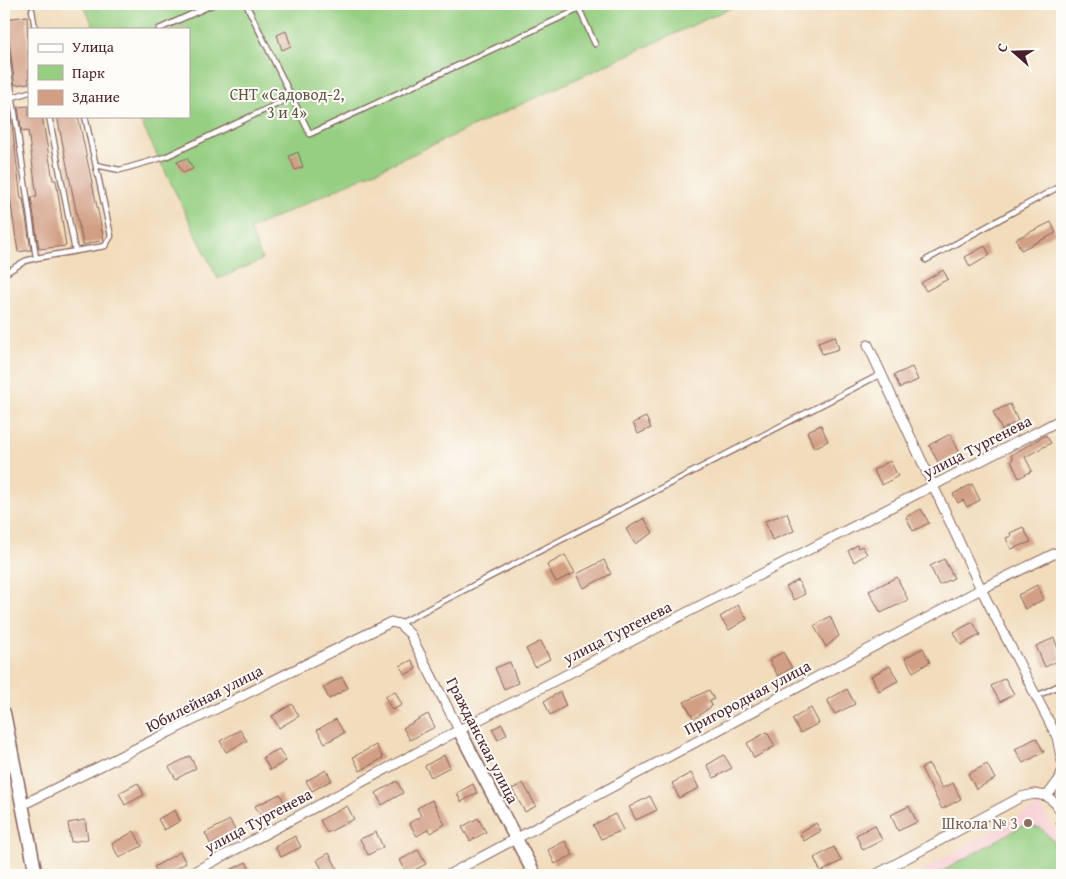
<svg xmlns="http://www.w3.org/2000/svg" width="1066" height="879" viewBox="0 0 1066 879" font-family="'Gentium Book Plus',serif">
  <rect width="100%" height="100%" fill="#fdfcf7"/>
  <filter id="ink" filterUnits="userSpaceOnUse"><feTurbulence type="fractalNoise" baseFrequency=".02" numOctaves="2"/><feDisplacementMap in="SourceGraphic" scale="10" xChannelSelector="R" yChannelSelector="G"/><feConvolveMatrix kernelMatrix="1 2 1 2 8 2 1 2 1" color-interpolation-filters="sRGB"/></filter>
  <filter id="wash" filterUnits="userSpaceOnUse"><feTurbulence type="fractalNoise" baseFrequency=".0096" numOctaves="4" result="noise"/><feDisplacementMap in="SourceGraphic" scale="20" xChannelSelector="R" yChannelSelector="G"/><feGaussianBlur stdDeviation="1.12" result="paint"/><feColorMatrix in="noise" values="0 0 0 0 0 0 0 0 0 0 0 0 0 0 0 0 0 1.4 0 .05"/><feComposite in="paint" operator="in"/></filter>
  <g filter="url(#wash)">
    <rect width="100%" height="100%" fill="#f1dcbb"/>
    <path fill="#f7cfd4" d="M1040,804L1062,842V875H914Z"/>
    <path fill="#96cf82" stroke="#707756" d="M83,4H739L250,229L262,260L218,279L138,116H189V29H95Z
      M1022,826L1041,828L1054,842L1055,862L1044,875H936Z"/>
    <g id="blocks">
      <path fill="#d29e84" d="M27,16L29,83L15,85L6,19Z
        M286,31L291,46L282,50L277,35Z
        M29,106V116H42L53,180H56L66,246L39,249L31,197H37L28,131L22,132L18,107Z
        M10,108L21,199H23L31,250L18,252L4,158V109Z
        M57,116H78L104,240L83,245Z
        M298,152L303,167L295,170L289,156Z
        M187,158L193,169L183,173L177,162Z
        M1051,222L1056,233L1021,250L1016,239Z
        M985,246L990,255L970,267L965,257Z
        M943,270L948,279L926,291L921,283Z
        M835,336L839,349L822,354L818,342Z
        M912,367L918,380L900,388L894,375Z
        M1010,404L1018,421L1002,430L993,412Z
        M646,417L651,428L638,434L633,423Z
        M821,425L828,441L814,448L807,431Z
        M950,434L960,453L939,464L929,445Z
        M1046,435L1051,443L1025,457L1032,471L1019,478L1011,461L1013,459L1011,455Z
        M890,461L898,476L882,485L873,470Z
        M972,484L980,500L967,507L963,500L958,503L953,494Z
        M921,509L929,523L913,531L906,517Z
        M787,513L794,531L772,540L765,521Z
        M644,518L653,533L635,544L626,529Z
        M1023,527L1031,542L1011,549L1006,538L1011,536L1010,533Z
        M857,545L858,548L862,546L867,554L854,562L848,551Z
        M565,555L575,573L556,582L547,565Z
        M944,559L954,578L939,585L930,566Z
        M604,560L611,574L584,588L577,574Z
        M897,577L908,600L881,613L869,591Z
        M798,580L805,594L794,600L786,587Z
        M1037,585L1044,599L1025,609L1018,595Z
        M738,605L747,619L729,630L720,617Z
        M830,616L839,636L826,647L814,626Z
        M973,622L980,635L961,645L954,632Z
        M1054,638L1062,659L1045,667L1036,646Z
        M541,641L550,659L535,667L526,649Z
        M923,648L930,662L913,672L905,658Z
        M783,652L792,668L778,676L769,660Z
        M412,660L416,669L405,675L400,666Z
        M510,662L518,683L504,689L495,668Z
        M890,666L898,681L879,691L871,676Z
        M342,677L348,688L329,699L323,687Z
        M1005,678L1014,694L1000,702L991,686Z
        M847,689L855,704L835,714L827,700Z
        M709,690L714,699L710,701L712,706L694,719L684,702Z
        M395,691L402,705L392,710L385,697Z
        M560,692L566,706L550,715L544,701Z
        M292,704L299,716L279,728L272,716Z
        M811,708L819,723L800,733L792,719Z
        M428,714L435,727L410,740L403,728Z
        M336,719L344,733L325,743L317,730Z
        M502,724L507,734L498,740L492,729Z
        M240,730L247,741L226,752L220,741Z
        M767,732L775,746L754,758L747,743Z
        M1036,738L1044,752L1023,763L1015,749Z
        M376,745L383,758L360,771L353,757Z
        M279,749L286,761L270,770L263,757Z
        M444,755L450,767L431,777L425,766Z
        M724,755L732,768L714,778L707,765Z
        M190,756L196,768L176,779L169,767Z
        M929,764L942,788L953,783L961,799L942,809L921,768Z
        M987,764L995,779L976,789L968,774Z
        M326,770L332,780L312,791L306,781Z
        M691,773L699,788L679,798L672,783Z
        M397,781L403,793L382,805L376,793Z
        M138,783L144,795L125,805L119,793Z
        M523,783L536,806L525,812L512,789Z
        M473,784L477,793L461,802L457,793Z
        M280,794L286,806L262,818L255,806Z
        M650,796L657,810L636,820L629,807Z
        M432,800L445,824L431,833L429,829L417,836L409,823L421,816L417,808Z
        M347,806L354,819L327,833L320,820Z
        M909,806L917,822L898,831L891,815Z
        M175,810L180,821L164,830L158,819Z
        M615,814L623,830L601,839L593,825Z
        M478,818L486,832L470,841L462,827Z
        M85,820L88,839L71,842L68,823Z
        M230,820L236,832L211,845L205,833Z
        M816,823L821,831L804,841L799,833Z
        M875,825L882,840L863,850L856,835Z
        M134,831L142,846L119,858L112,844Z
        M376,832L383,847L368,855L360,839Z
        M295,836L301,847L281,857L275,847Z
        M565,841L573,855L555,864L548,850Z
        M834,847L841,861L821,872L814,858Z
        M418,850L426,864L407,874L400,860Z
        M180,852L186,863L164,875H159L154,867Z
        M329,853L337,868L325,875L317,860Z
        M246,862L251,872L244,875H221Z"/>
    </g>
  </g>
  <g filter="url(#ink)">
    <use href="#blocks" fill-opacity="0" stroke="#84615d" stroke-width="1"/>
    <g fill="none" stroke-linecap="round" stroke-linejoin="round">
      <defs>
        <path id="lane" d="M246,4L310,134L590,4
          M577,4L595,44
          M32,10L35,29
          M159,29L214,4
          M4,38L36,258L25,261L4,274
          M4,100L29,92
          M49,116L75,251
          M96,165L120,170L165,157L292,97
          M36,258L105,246L111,236L85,116
          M926,260L1062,185
          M399,624L881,374
          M1037,696L1062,684"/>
        <path id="street" d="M868,345L981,589L1057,737L1062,762
          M1062,772L1059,780L1047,796L1056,804L1062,814
          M24,804L391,622L399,624L410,634L459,730
          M188,875L459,730L1062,419
          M448,875L981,589L1062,550
          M875,875L1021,797L1034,794L1047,796"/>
        <path id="secondary" d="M4,713L36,875
          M459,730L535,875"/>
      </defs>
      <use href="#lane" stroke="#84615d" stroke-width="7"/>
      <use href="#street" stroke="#84615d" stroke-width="11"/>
      <use href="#secondary" stroke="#84615d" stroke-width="15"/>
      <path stroke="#84615d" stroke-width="2" stroke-dasharray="4 4" stroke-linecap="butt" d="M1056,822L1062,833"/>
      <use href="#lane" stroke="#fff" stroke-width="4.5"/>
      <use href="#street" stroke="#fff" stroke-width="9"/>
      <use href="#secondary" stroke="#fff" stroke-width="12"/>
    </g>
  </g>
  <circle fill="#8d6e63" stroke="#fdfcf7" stroke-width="2" cx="1028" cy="823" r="5"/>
  <g text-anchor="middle" stroke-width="4" stroke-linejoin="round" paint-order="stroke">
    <g font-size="16" fill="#615445" stroke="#fdfcf7">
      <text x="287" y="100">СНТ «Садовод-2,<tspan x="287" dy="18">3 и 4»</tspan></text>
    </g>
    <g font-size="16" fill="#4a1f2b" stroke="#fdfcf7">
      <text transform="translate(977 446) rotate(-27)" y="6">улица Тургенева</text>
      <text transform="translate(617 632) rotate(-27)" y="6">улица Тургенева</text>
      <text transform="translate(747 697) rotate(-28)" y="6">Пригородная улица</text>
      <text transform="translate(204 698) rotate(-27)" y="6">Юбилейная улица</text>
      <text transform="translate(483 740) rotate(63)" y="6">Гражданская улица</text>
      <text transform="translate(258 820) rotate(-28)" y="6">улица Тургенева</text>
    </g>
    <g font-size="16" fill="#785e54" stroke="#fdfcf7" text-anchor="end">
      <text x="1018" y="829">Школа № 3</text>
    </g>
  </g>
  <rect width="1066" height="879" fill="none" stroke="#fdfcf7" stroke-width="20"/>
  <rect x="28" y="28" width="162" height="90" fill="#fdfcf7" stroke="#b5a4a5"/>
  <rect x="38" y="44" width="25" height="8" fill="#ffffff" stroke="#b5a4a5"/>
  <text x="72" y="52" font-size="15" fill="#4a1f2b">Улица</text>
  <rect x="38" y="65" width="25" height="15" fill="#96cf82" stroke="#b5a4a5"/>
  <text x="72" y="78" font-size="15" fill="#4a1f2b">Парк</text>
  <rect x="38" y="90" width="25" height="15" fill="#d29e84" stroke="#b5a4a5"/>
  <text x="72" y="102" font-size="15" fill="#4a1f2b">Здание</text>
  <g transform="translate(1014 52) rotate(290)" stroke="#fdfcf7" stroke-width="4" paint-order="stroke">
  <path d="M0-4L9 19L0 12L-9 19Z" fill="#4a1f2b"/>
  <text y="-8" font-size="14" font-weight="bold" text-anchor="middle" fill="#4a1f2b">С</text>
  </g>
</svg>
